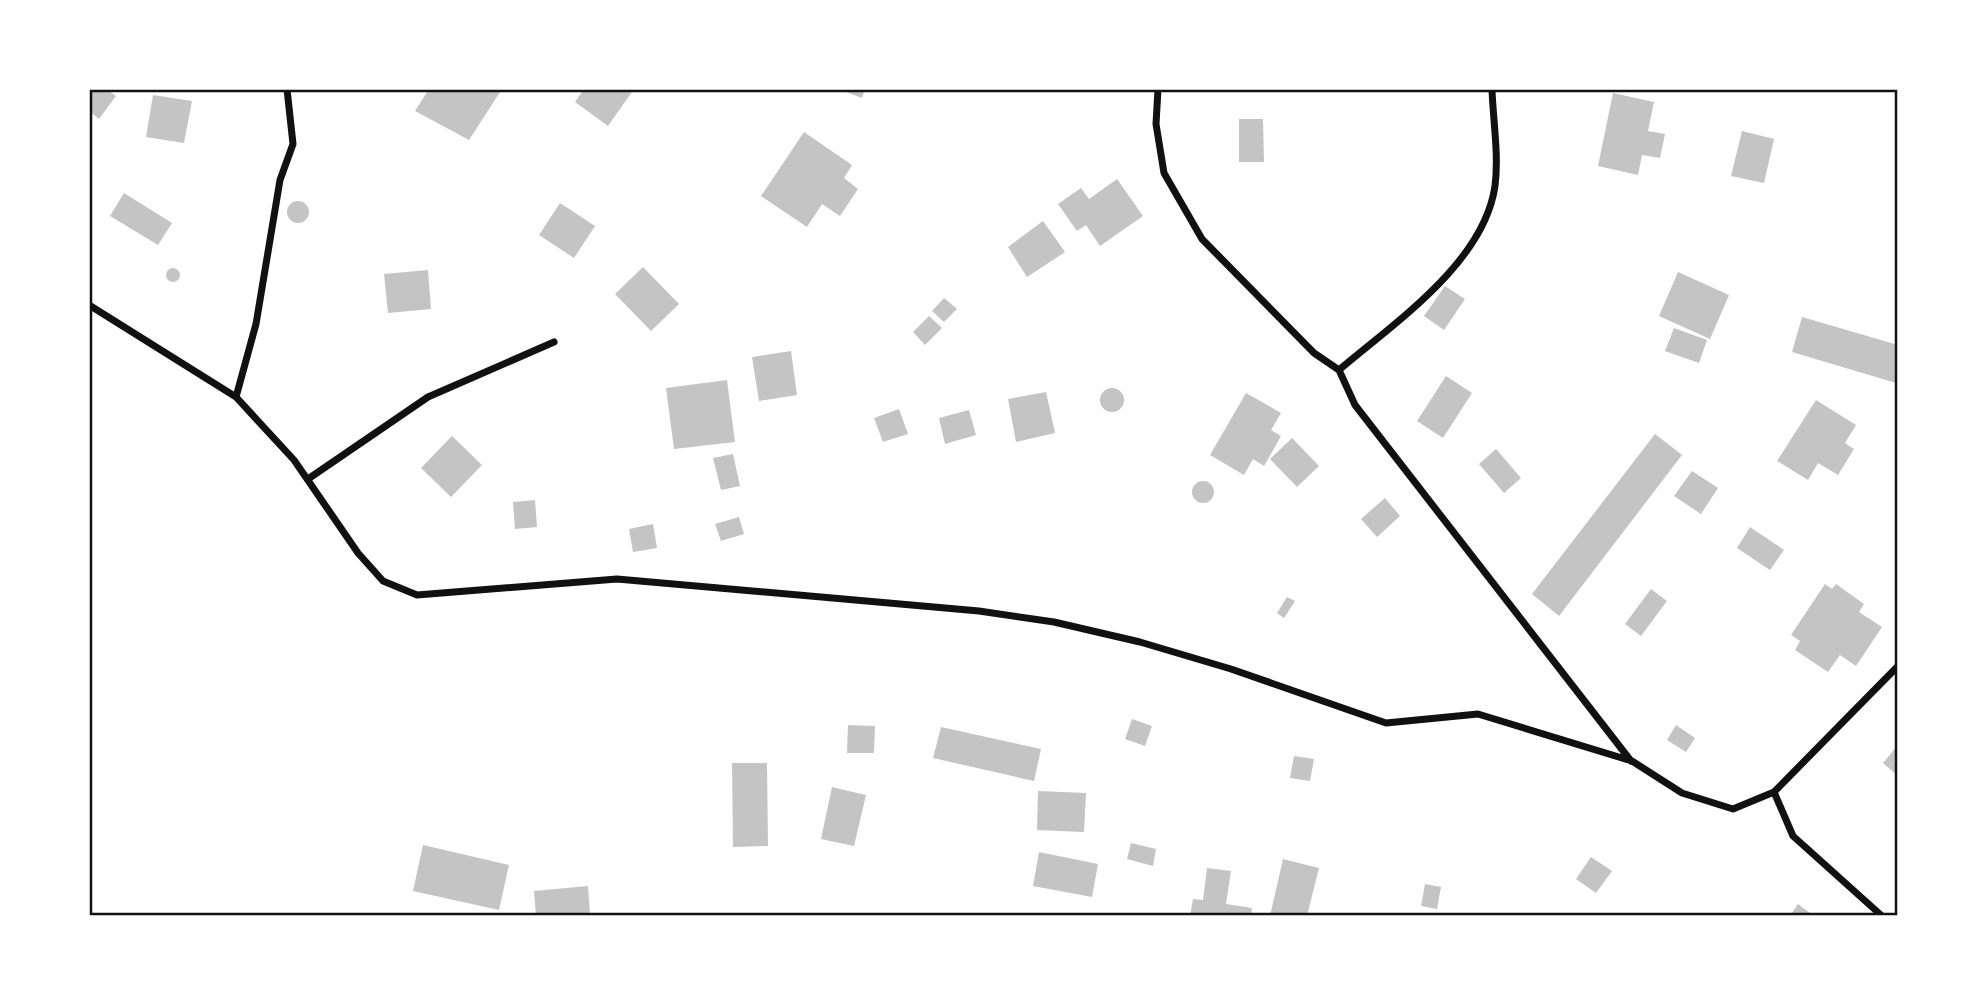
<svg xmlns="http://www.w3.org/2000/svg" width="1987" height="1005" viewBox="0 0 1987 1005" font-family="'Sofia Sans Condensed',sans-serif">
  <rect width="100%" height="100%" fill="#fff"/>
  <path fill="#c4c4c4" d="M89,89H106L116,96L99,119L89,111Z
    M429,89H502L469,140L415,111Z
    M584,89H634L608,126L575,102Z
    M838,89H865L862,98Z
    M1613,93L1654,102L1648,131L1665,134L1660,158L1642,155L1638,175L1598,166Z
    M153,95L192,101L184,143L146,137Z
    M1239,119H1263L1264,162H1239Z
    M1742,131L1774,139L1764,183L1731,176Z
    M804,132L852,165L844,178L858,189L840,216L822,204L807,227L761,196Z
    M1117,179L1143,216L1100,246L1086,225L1077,231L1058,204L1081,188L1089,199Z
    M124,193L172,223L158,245L110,216Z
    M287 212a11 11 0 1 1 22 0a11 11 0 1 1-22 0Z
    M560,203L595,226L574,258L539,235Z
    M1043,221L1065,252L1027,277L1008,247Z
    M643,267L679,304L651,331L615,294Z
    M166 275a7 7 0 1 1 14 0a7 7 0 1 1-14 0Z
    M428,270L431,309L388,313L384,274Z
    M1678,272L1729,295L1710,339L1659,316Z
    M1445,286L1465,299L1444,330L1424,316Z
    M944,298L957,309L944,322L932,311Z
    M929,316L942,328L925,345L913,332Z
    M1802,317L1898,345L1896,383L1792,352Z
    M1674,328L1707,340L1699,363L1665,351Z
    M791,351L797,395L759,401L752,357Z
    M1446,376L1472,393L1443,438L1417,421Z
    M727,380L735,442L674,449L666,388Z
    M1100 400a12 12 0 1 1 24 0a12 12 0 1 1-24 0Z
    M1046,392L1055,433L1016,442L1008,399Z
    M1246,393L1281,413L1271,430L1281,436L1264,466L1253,459L1244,475L1210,455Z
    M1816,400L1856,425L1845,443L1854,449L1838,475L1818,463L1808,480L1777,461Z
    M899,409L908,434L883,442L874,418Z
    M969,410L976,435L945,444L939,418Z
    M1655,434L1682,455L1559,616L1532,594Z
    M452,436L482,465L451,497L421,468Z
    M1292,438L1319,466L1297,487L1270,459Z
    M1496,449L1521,478L1504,493L1479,464Z
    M733,454L740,486L721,490L713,458Z
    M1692,471L1718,488L1701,514L1674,496Z
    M1192 492a11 11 0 1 1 22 0a11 11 0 1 1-22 0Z
    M1385,498L1400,516L1377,537L1361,519Z
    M535,500L537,527L515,529L513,502Z
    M739,517L744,534L721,541L715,524Z
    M653,524L657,548L633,552L629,529Z
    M1750,527L1784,550L1770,570L1737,548Z
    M1825,584L1832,589L1836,584L1864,604L1859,612L1882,627L1856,666L1840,655L1828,672L1795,650L1800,641L1791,635Z
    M1651,589L1667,601L1641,636L1625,624Z
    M1287,597L1295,601L1284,618L1277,613Z
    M1132,719L1152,726L1145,746L1125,739Z
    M848,725L875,726L874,753H847Z
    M1676,725L1695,738L1686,752L1667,740Z
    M941,727L1041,749L1034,781L933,758Z
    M1898,745V776L1883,763Z
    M1294,756L1314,759L1310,781L1290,778Z
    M732,763H767L768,846L733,847Z
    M832,787L866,795L854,846L821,839Z
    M1038,791L1086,793L1084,832L1037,830Z
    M1131,843L1156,849L1153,866L1127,859Z
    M423,845L509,865L499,910L413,891Z
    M1039,852L1098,864L1092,897L1033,886Z
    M1591,857L1612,871L1596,893L1576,879Z
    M1283,859L1319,868L1307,916H1270Z
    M1207,868L1231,871L1226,904L1252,908L1251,916H1190L1193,899L1203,900Z
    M1425,884L1441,887L1437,909L1421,906Z
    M588,886L590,914L536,916L534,891Z
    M1798,904L1814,916H1790Z"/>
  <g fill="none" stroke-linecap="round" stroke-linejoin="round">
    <path stroke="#111" stroke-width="7" d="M1158,89L1156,124L1164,173L1202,239L1314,353L1339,370L1355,405L1631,761
      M89,305L236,397L294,460L358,553L383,581L417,595L617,579L979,611L1054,622L1140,642L1231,669L1386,723L1478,714L1632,761L1682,793L1733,809L1774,792L1898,666
      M1339,370C1394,323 1484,263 1495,186C1499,155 1493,120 1492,89
      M236,397L256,324L280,180L293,144L287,89
      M308,479L428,397L554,342
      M1774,792L1793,836L1882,916"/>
  </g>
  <rect width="1987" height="1005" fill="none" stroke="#ffffff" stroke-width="182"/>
  <rect x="91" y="91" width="1805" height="823" fill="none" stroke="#111" stroke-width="2.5"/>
</svg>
